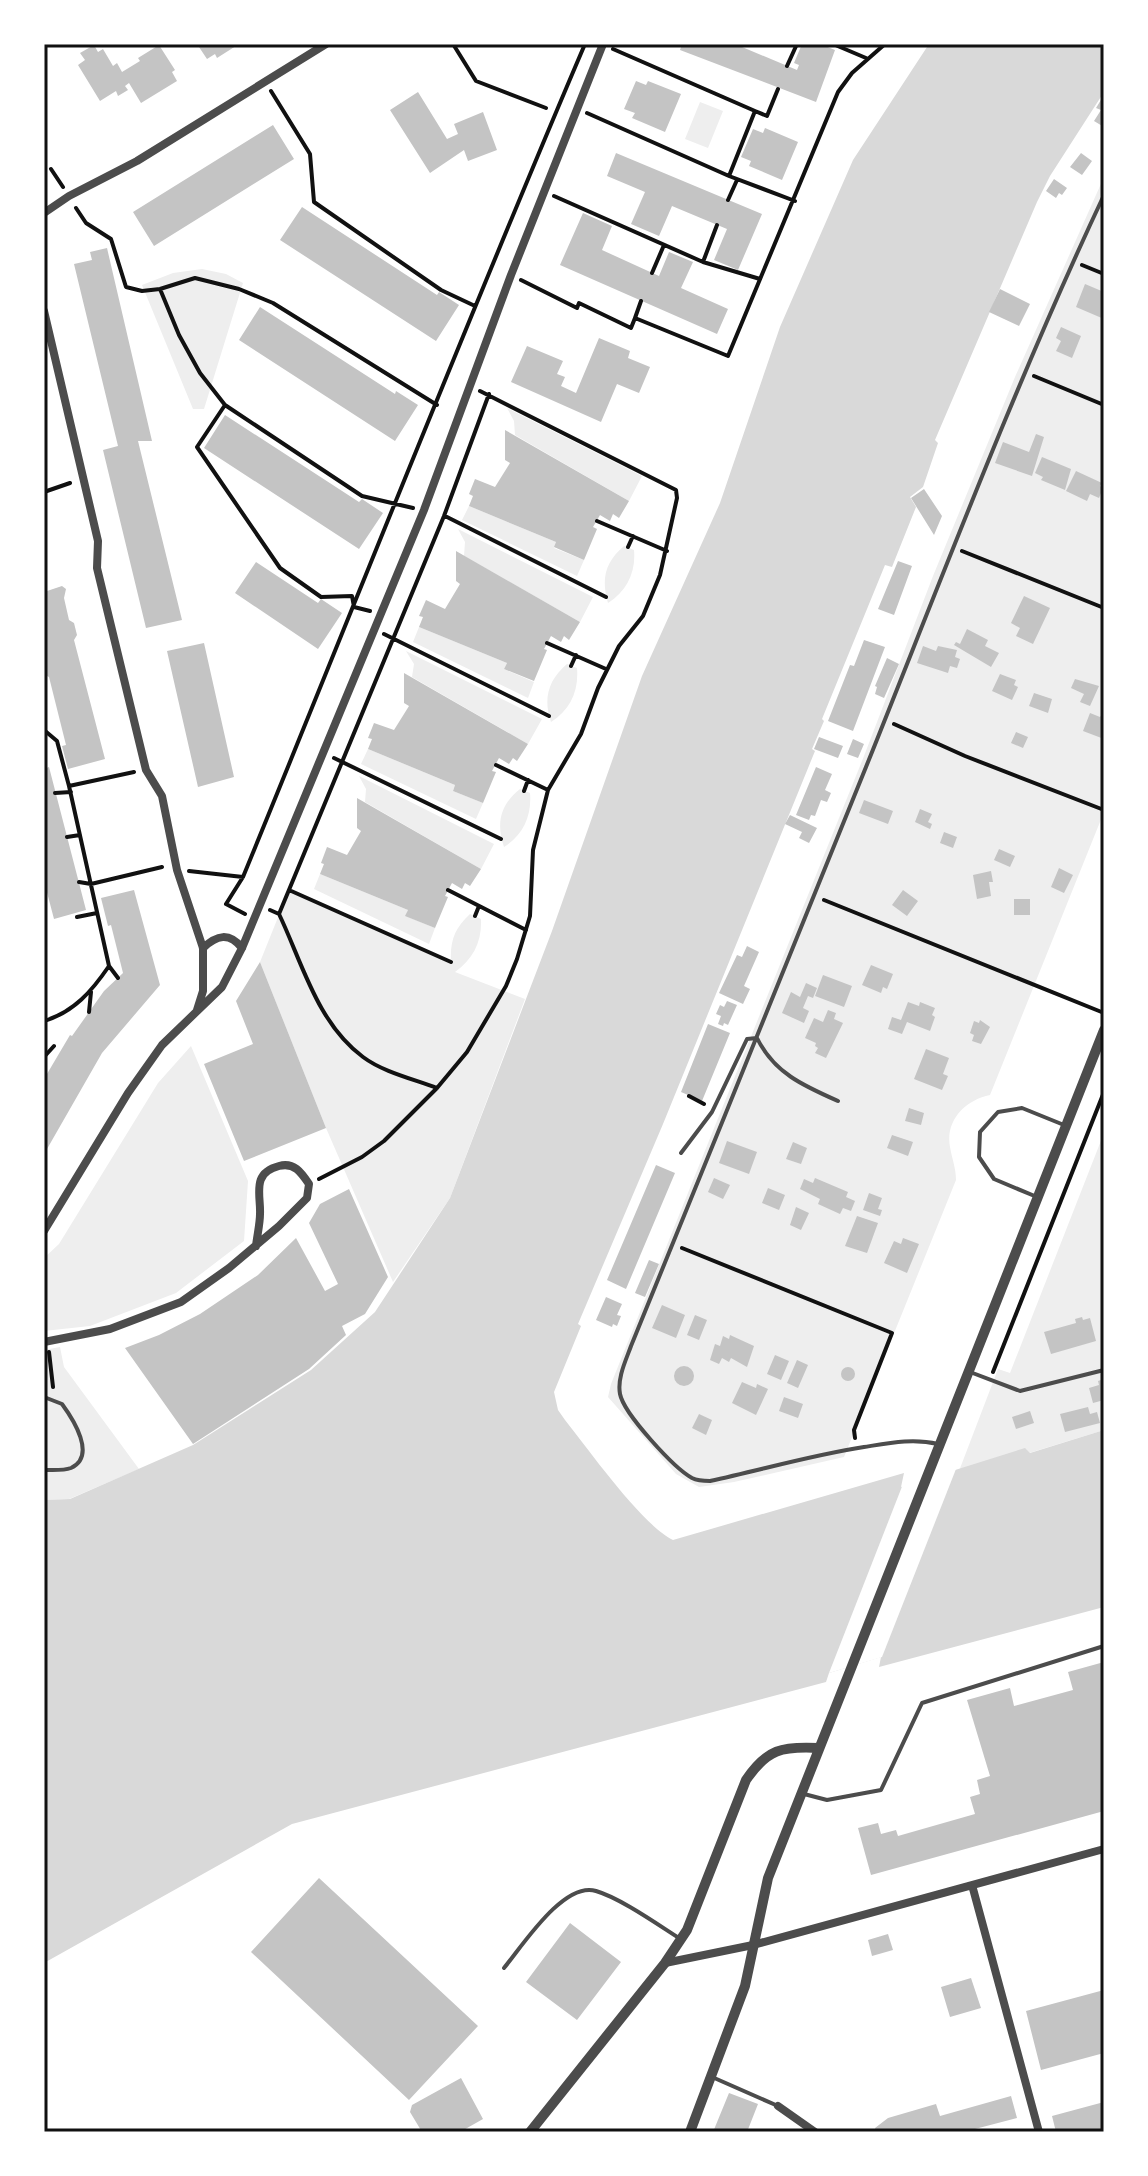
<svg xmlns="http://www.w3.org/2000/svg" width="1148" height="2176" viewBox="0 0 1148 2176" font-family="'Fira Sans Condensed',sans-serif">
  <rect width="100%" height="100%" fill="#fff"/>
  <path fill="#eee" d="M700,102L723,111L708,148L685,139Z
    M1104,177V812L990,1095C965,1100 945,1121 950,1147C952,1159 956,1168 956,1180L844,1457L734,1482L699,1487L676,1474L608,1397L611,1384L864,756L933,576L1015,377Z
    M202,269L226,274L243,283L204,409H193L142,285L173,273Z
    M507,408L642,476L629,501L515,435L514,421Z
    M469,506L556,542L554,548L584,560L577,576L462,520Z
    M458,529L593,597L580,622L464,556L465,542Z
    M624,546L634,550C636,572 627,591 608,603C601,579 605,562 624,546Z
    M419,627L507,663L504,669L534,682L528,698L413,642Z
    M406,651L542,719L528,744L412,677L414,664Z
    M567,664L577,668C579,691 570,710 551,722C543,699 548,680 567,664Z
    M368,749L455,785L453,791L483,803L476,819L361,764Z
    M359,776L494,844L481,869L365,802L366,789Z
    M520,789L530,793C532,816 523,835 504,847C496,823 500,805 520,789Z
    M320,874L408,910L406,916L435,928L429,944L314,889Z
    M289,890L451,961C450,940 455,928 470,914L481,919C482,942 473,959 455,972L525,999L450,1198L393,1282L326,1128L260,962Z
    M191,1046L248,1181L244,1241L176,1293L90,1326L44,1331V1258L59,1244L158,1083Z
    M1104,1133V1430L1029,1453L959,1471L998,1369L1010,1373Z
    M60,1347L64,1367L139,1469L69,1499L44,1500V1350Z"/>
  <path fill="#d9d9d9" d="M929,44H1104V92L1050,176L1037,202L935,440L938,443L923,487L910,497L916,507L892,567L885,565L822,719L824,721L812,749L815,751L663,1124L578,1324L581,1326L554,1392L558,1410L565,1420C589,1450 642,1525 673,1540L904,1473L901,1487L1025,1448L1030,1453L1104,1430V1607L879,1667L881,1657L829,1673L826,1682L292,1824L44,1963V1500L70,1499L193,1445L311,1370L375,1312L450,1198L552,931L642,676L720,503L780,327L853,160Z"/>
  <path fill="#fff" d="M956,1469L882,1657L829,1673L903,1484Z"/>
  <path fill="#c4c4c4" d="M197,44H239L217,58L215,54L207,59Z
    M682,44H735L797,70L799,65L794,63L802,44H820L835,50L816,102L680,50Z
    M94,45L98,52L103,49L113,66L117,63L122,72L140,61L138,58L159,45L175,70L172,72L177,81L141,103L129,83L125,86L128,90L118,96L116,91L100,101L78,65L85,60L80,53Z
    M636,81L646,85L648,81L681,94L665,132L632,118L635,113L624,109Z
    M418,92L447,139L458,134L454,124L483,112L497,150L468,161L464,150L430,173L390,110Z
    M1104,95V127L1094,121L1101,110L1096,108Z
    M273,125L294,159L154,246L133,212Z
    M765,128L798,142L782,180L749,166L751,161L741,157L753,129L763,133Z
    M616,153L762,214L738,270L714,260L727,229L672,206L659,236L631,224L645,192L607,176Z
    M1081,153L1092,161L1082,175L1070,167Z
    M1054,179L1067,188L1062,195L1059,193L1056,198L1046,191Z
    M302,207L437,295L439,292L459,305L436,341L280,240Z
    M583,213L612,226L602,250L659,276L669,252L693,262L681,288L728,309L717,334L560,265Z
    M107,248L152,441H138L182,620L146,628L103,450L118,446L74,264L92,260L90,252Z
    M1085,284L1104,292L1101,299L1104,300V319L1076,307Z
    M1000,289L1030,304L1019,326L989,312Z
    M260,307L395,394L396,391L418,405L395,441L239,340Z
    M1061,327L1081,336L1072,358L1056,351L1061,341L1056,338Z
    M599,338L630,351L628,358L650,367L639,393L617,384L601,422L511,382L527,346L563,361L557,374L565,377L561,386L576,393Z
    M225,415L359,502L362,499L383,513L359,549L204,448Z
    M505,430L629,501L619,518L613,514L610,521L600,515L593,527L597,529L584,560L554,547L556,542L469,506L473,496L469,494L475,479L495,487L510,463L505,460Z
    M1036,434L1044,437L1032,476L995,463L1003,442L1029,452Z
    M1042,457L1071,469L1065,490L1041,480L1043,477L1035,473Z
    M1076,471L1102,483L1100,486L1103,488L1099,498L1090,494L1087,501L1066,491Z
    M924,489L942,516L934,535L911,498Z
    M456,551L580,622L569,640L564,636L561,642L551,636L544,649L547,650L534,681L504,669L507,663L419,627L423,617L419,616L426,600L445,609L460,584L456,581Z
    M898,561L912,566L894,615L878,609Z
    M256,562L318,603L321,599L342,613L318,649L235,593Z
    M62,586L66,589L64,598L69,620L74,623L77,635L74,640L105,759L68,769L62,746L66,745L49,677L45,675L44,592Z
    M1024,596L1050,608L1033,644L1016,636L1020,628L1011,623Z
    M967,629L988,640L985,646L999,653L991,667L954,645L956,642L960,644Z
    M864,640L885,647L853,731L828,721L850,665L854,666Z
    M204,643L234,777L198,787L167,651Z
    M923,646L936,651L938,646L957,650L955,657L960,659L957,668L950,666L948,673L917,663Z
    M887,658L899,664L884,698L875,694L877,687L875,686Z
    M404,673L528,744L517,761L513,758L509,764L499,758L492,771L496,772L483,803L453,791L455,785L368,749L372,739L368,738L374,723L394,730L409,706L404,703Z
    M1000,674L1016,680L1014,685L1018,687L1012,700L992,691Z
    M1075,679L1099,686L1090,706L1080,702L1084,694L1071,688Z
    M1034,693L1052,699L1048,713L1029,706Z
    M1090,713L1100,717L1102,714L1104,715V739L1083,731Z
    M1016,732L1028,737L1023,748L1011,743Z
    M819,737L843,746L838,758L814,749Z
    M853,739L864,744L858,758L847,754Z
    M49,767L86,910L54,919L44,881V769Z
    M816,767L832,774L825,790L831,793L827,802L821,800L815,816L811,815L809,820L796,815Z
    M357,798L481,869L470,886L465,883L462,889L452,883L445,896L448,897L435,928L405,916L408,910L320,874L324,864L321,863L327,847L347,855L361,831L357,828Z
    M864,800L893,811L888,824L859,813Z
    M920,809L932,814L928,822L932,824L930,829L915,822Z
    M790,815L817,828L809,843L799,838L802,832L785,824Z
    M944,832L957,837L953,848L940,843Z
    M999,849L1015,856L1010,867L994,860Z
    M1059,868L1073,875L1064,893L1051,887Z
    M991,871L993,882H989L991,896L977,899L973,875Z
    M134,890L160,985L102,1053L47,1149L44,1147V1079L70,1035L72,1036L104,991L123,973L111,925L108,926L101,898Z
    M903,890L918,901L907,916L892,905Z
    M1014,899H1030V915H1014Z
    M747,946L759,952L744,986L750,989L743,1004L719,993L737,955L742,957Z
    M260,962L326,1128L244,1161L204,1064L253,1044L236,1001Z
    M871,965L893,974L887,989L883,987L881,993L862,985Z
    M823,975L852,986L844,1007L815,996Z
    M806,983L817,988L813,998L808,996L803,1008L809,1011L804,1023L782,1013L791,992L800,997Z
    M727,1001L737,1005L728,1025L724,1023L723,1026L718,1024L721,1016L716,1014L720,1005L724,1007Z
    M908,1002L919,1006L920,1002L935,1008L932,1015L935,1017L930,1031L907,1022L902,1034L888,1029L892,1017L901,1020Z
    M828,1010L836,1013L834,1019L843,1023L826,1058L815,1053L818,1048L815,1046L816,1043L805,1038L814,1018L823,1022Z
    M980,1020L990,1027L981,1044L972,1041L974,1035L970,1033L974,1021L979,1023Z
    M708,1024L730,1033L702,1101L681,1092Z
    M926,1049L949,1058L943,1074L948,1076L942,1090L914,1079Z
    M909,1108L924,1113L921,1125L905,1121Z
    M892,1135L913,1142L908,1156L887,1148Z
    M727,1141L757,1152L749,1174L719,1163Z
    M793,1142L807,1148L801,1164L786,1159Z
    M656,1165L675,1173L626,1289L607,1280Z
    M714,1178L730,1185L723,1199L708,1192Z
    M815,1178L848,1192L846,1197L855,1201L851,1211L843,1208L840,1214L818,1204L820,1199L800,1189L804,1179L813,1183Z
    M768,1188L785,1195L779,1210L762,1203Z
    M349,1189L388,1277L365,1314L342,1326L346,1335L309,1369L193,1444L125,1348L159,1335L200,1314L258,1275L296,1238L325,1291L338,1284L309,1223L320,1204Z
    M869,1193L882,1198L878,1209L882,1210L880,1216L863,1210Z
    M796,1207L809,1213L801,1230L790,1225Z
    M857,1216L878,1223L867,1253L845,1246Z
    M903,1238L919,1244L907,1273L884,1263L894,1241L901,1244Z
    M649,1260L659,1264L645,1297L635,1293Z
    M606,1297L622,1304L617,1315L621,1316L617,1326L613,1324L612,1327L596,1320Z
    M662,1305L685,1315L676,1338L652,1328Z
    M695,1315L707,1320L699,1340L687,1335Z
    M1082,1317L1083,1320L1090,1318L1096,1341L1051,1354L1044,1332L1076,1323L1075,1319Z
    M730,1335L754,1346L747,1367L731,1358L729,1362L722,1358L719,1364L710,1360L715,1344L720,1346L723,1336L729,1339Z
    M775,1355L789,1361L781,1380L767,1374Z
    M797,1360L808,1365L798,1388L787,1383Z
    M674 1376a10 10 0 1 1 20 0a10 10 0 1 1-20 0Z
    M841 1374a7 7 0 1 1 14 0a7 7 0 1 1-14 0Z
    M1104,1379V1400L1093,1403L1089,1388L1099,1385L1098,1381Z
    M742,1382L756,1388L757,1384L768,1389L756,1415L732,1403Z
    M784,1397L803,1404L798,1418L779,1411Z
    M1088,1407L1090,1414L1097,1412L1100,1423L1065,1432L1060,1414Z
    M1030,1411L1034,1423L1016,1429L1012,1417Z
    M699,1414L712,1420L706,1435L692,1428Z
    M1104,1662V1811L871,1875L858,1828L878,1823L881,1834L896,1830L898,1836L975,1814L970,1797L980,1794L977,1780L990,1776L967,1700L1010,1688L1014,1706L1073,1690L1068,1672Z
    M319,1878L478,2026L409,2100L251,1952Z
    M570,1923L621,1962L577,2020L526,1982Z
    M888,1934L893,1950L872,1956L868,1940Z
    M971,1978L981,2008L950,2017L941,1987Z
    M1104,1990V2053L1041,2070L1026,2011Z
    M461,2078L483,2119L460,2132H422L410,2112L412,2105Z
    M729,2093L758,2104L747,2132H713Z
    M1011,2096L1017,2118L975,2129V2132H876L875,2128L888,2118L936,2104L940,2116Z
    M1104,2102V2132H1056L1052,2116Z"/>
  <g fill="none" stroke-linecap="round" stroke-linejoin="round">
    <path stroke="#111" stroke-width="4" d="M453,44L476,81L546,108
      M833,44L866,58
      M613,49L755,111L729,176
      M787,66L797,44
      M271,91L310,154L314,202L441,290L475,306
      M755,111L767,116L778,89
      M587,113L729,176L795,201
      M51,169L63,187
      M554,196L703,262L760,279
      M728,200L737,180
      M76,208L86,223L111,239L126,287L142,291L160,289L195,278L239,289L273,303L437,405
      M703,262L717,225
      M1082,265L1104,274
      M652,273L664,245
      M521,280L577,308L579,303L631,328L635,318L728,356L838,92L852,73L885,44
      M160,289L179,335L200,373L225,405L362,496L413,508
      M635,318L641,301
      M1034,376L1104,405
      M225,405L197,447L280,568L321,597L352,596L354,607L370,611
      M44,492L70,483
      M445,516L606,597
      M597,521L667,551
      M628,547L633,536
      M962,551L1104,608
      M384,634L549,716
      M547,643L606,669
      M571,666L576,655
      M894,724L965,756L1104,810
      M44,730L57,741L69,786L134,772
      M334,758L501,839
      M496,765L548,790
      M524,791L528,780
      M55,793L71,792
      M67,837L80,835
      M189,871L243,877
      M79,882L91,884L162,867
      M289,890L451,962
      M448,890L526,930
      M824,900L1104,1013
      M270,910L279,914C302,962 317,1023 363,1057C383,1072 413,1079 437,1088
      M245,914L226,904L243,877C357,599 467,320 585,44
      M279,914L444,516L489,394
      M475,916L479,906
      M77,917L97,913
      M109,966L118,978
      M89,1012L91,992
      M44,1021C74,1012 92,991 109,966L69,786
      M44,1057L54,1046
      M689,1096L704,1104
      M319,1179L362,1157L384,1141L437,1088L467,1052L506,986L517,959L530,916L533,850L548,790L581,734L598,688L619,646L643,616L660,575L677,498L676,490L480,391
      M682,1248L892,1333L854,1430L855,1438
      M49,1352L53,1387
      M993,1372L1104,1092"/>
    <path stroke="#4c4c4c" stroke-width="4" d="M681,1153L712,1112L747,1039L757,1038C774,1073 804,1086 838,1101
      M1037,1197L994,1179L979,1157L980,1132L998,1112L1022,1108L1064,1125
      M970,1372L1020,1391L1104,1370
      M44,1397L62,1404C73,1419 97,1456 71,1468C63,1471 52,1470 44,1470
      M938,1444C913,1438 889,1443 864,1447C812,1455 761,1470 710,1481C703,1481 698,1481 692,1478C674,1468 624,1414 620,1394C617,1378 626,1360 631,1346C709,1153 789,960 866,767C943,575 1016,382 1104,195
      M804,1794L827,1800L881,1790L922,1703L1104,1646
      M504,1968C523,1945 564,1881 596,1891C620,1898 657,1924 679,1938
      M712,2077L778,2106"/>
    <path stroke="#4c4c4c" stroke-width="8" d="M44,213L69,196L137,161L326,44
      M44,311L98,541L97,568L146,770L162,796L177,870L203,948V991L197,1010
      M203,948C217,935 229,932 242,948
      M44,1231L128,1093L162,1045L222,987L242,948L424,510L511,275L603,44
      M44,1342L110,1329L181,1302L229,1268L279,1226L307,1198L309,1184C301,1172 294,1162 279,1166C251,1173 261,1195 260,1214C260,1224 257,1236 256,1246
      M972,1885L1039,2132
      M665,1963L753,1945L1104,1849
      M778,2106L815,2132"/>
    <path stroke="#4c4c4c" stroke-width="10" d="M530,2132L665,1963L687,1930L746,1780C767,1749 782,1746 819,1748
      M690,2132L745,1986L768,1878L1104,1030"/>
  </g>
  <rect width="1148" height="2176" fill="none" stroke="#ffffff" stroke-width="92"/>
  <rect x="46" y="46" width="1056" height="2084" fill="none" stroke="#111" stroke-width="3"/>
</svg>
